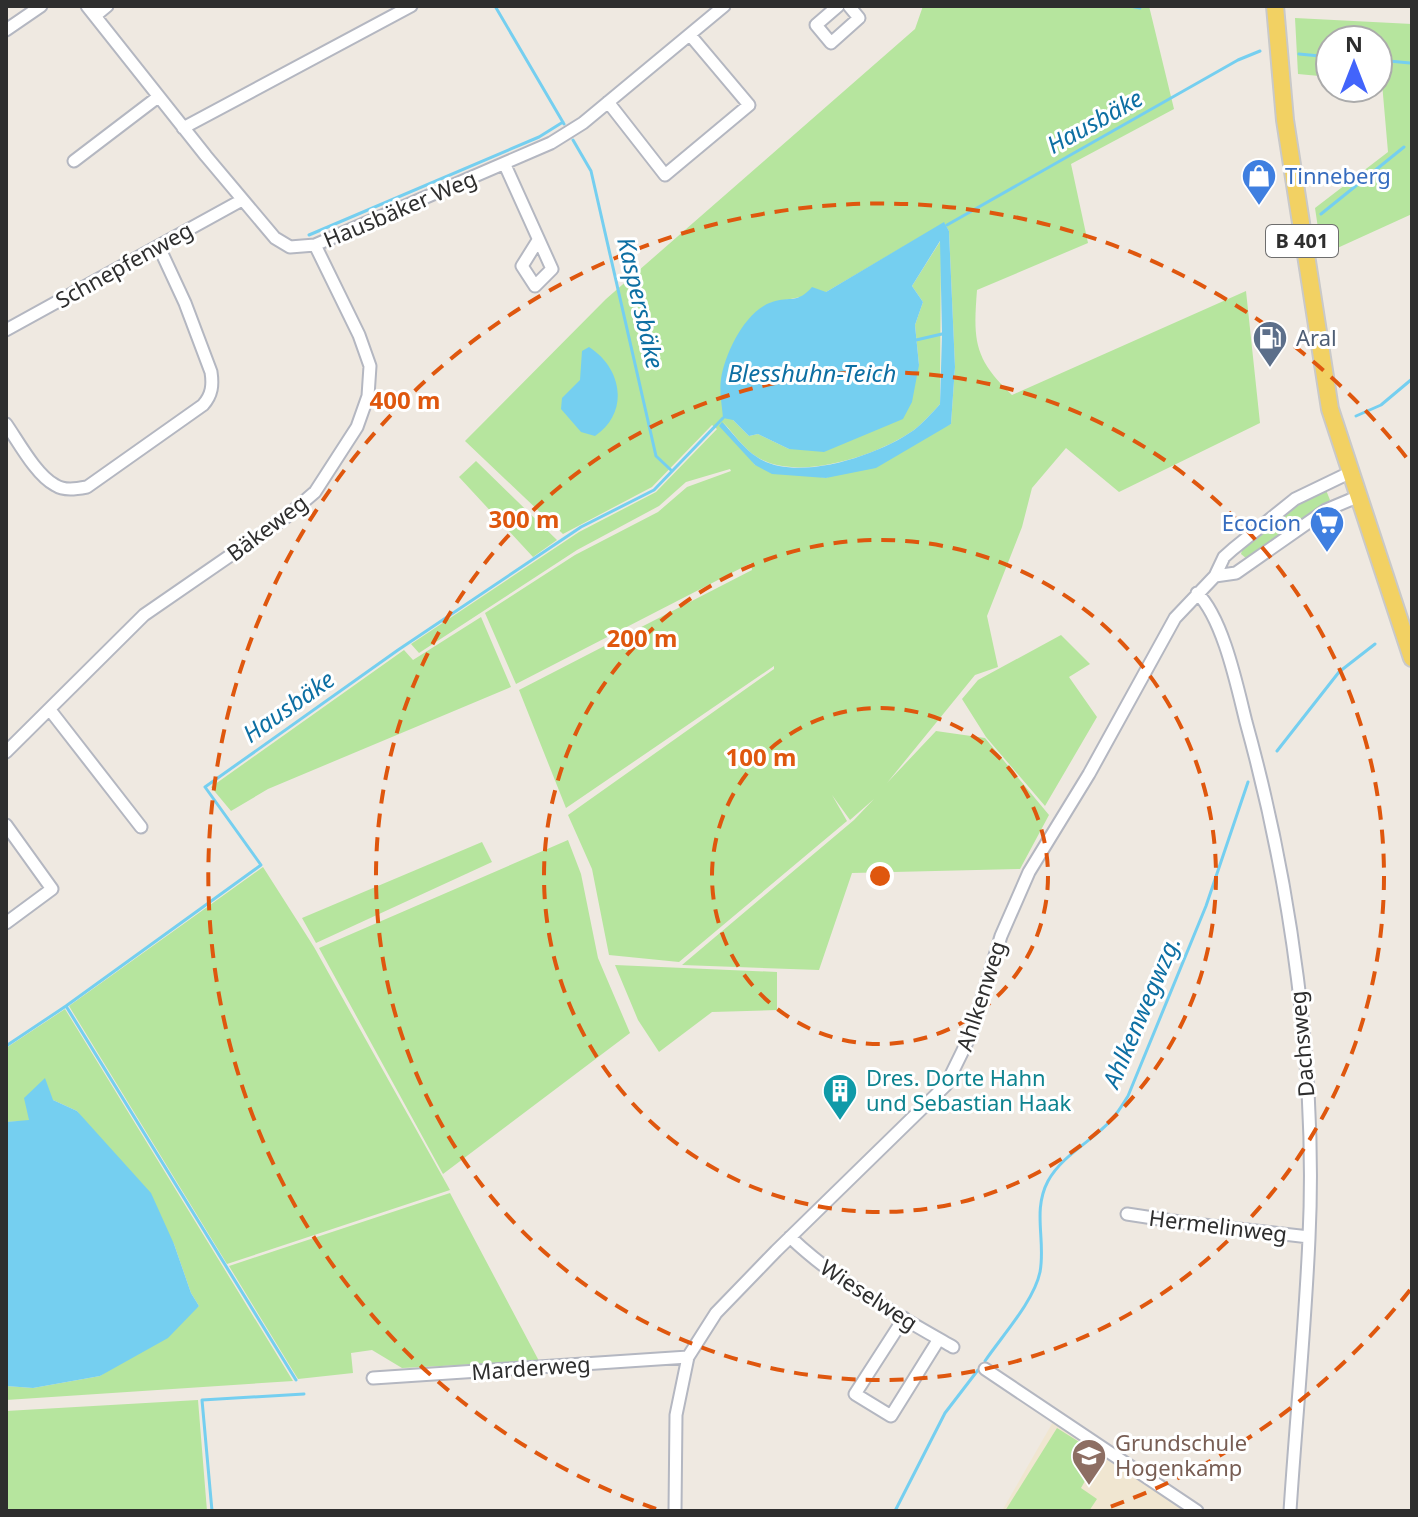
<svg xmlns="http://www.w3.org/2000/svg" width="1418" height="1517" viewBox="0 0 1418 1517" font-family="'Noto Sans',sans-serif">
  <rect width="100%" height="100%" fill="#efe9e1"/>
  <path fill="#f0e6d1" d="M1057,1415L1197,1511H1002Z"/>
  <path fill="#b6e59e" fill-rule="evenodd" d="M923,6H1149L1174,109L1071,164L1088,243L977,290C973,341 974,359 1012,395L1246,291L1260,423L1119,492L1066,448L1032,488L1022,527L987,616L998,667L975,675L887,783L936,731L985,738L1049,815L1020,869L852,873L819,970L682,965L854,820L874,799L850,820L832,795L847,821L679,962L609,955L592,869L568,815L774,669V666L566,808L519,690L752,570L751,563L516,684L485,613L575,555L658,512L687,487L731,471L730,469L686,482L659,506L577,550L419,653L411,644L579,532L656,492L717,429L712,425L652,487L563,534L465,441L606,299L915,29ZM944,223L949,231L955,367L951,424L826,478L755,465L723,422C733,433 744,449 757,457C797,483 879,455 914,430C923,423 932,413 940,404L941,240L912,286L923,302L915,325L919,365L789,449L758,434L749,436L733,420L770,303L826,292Z
    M1295,18L1412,24V214L1322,255L1315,208L1388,152L1382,83H1378V40H1330V77L1298,74Z
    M476,461L557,540L533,557L459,477Z
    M1326,490L1330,500L1253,557L1247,559L1241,554L1243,546L1252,543L1302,502V499Z
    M481,617L511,687L268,789L231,811L211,787L404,650L413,660Z
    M1061,635L1090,664L1069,677L1097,717L1045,806L986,737L962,699L978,680Z
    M568,840L581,874L598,958L630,1033L443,1174L319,948Z
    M482,842L492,862L316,943L302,918Z
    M263,867L314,947L450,1190L227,1264L69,1006Z
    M615,965L777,972V1010L712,1012L659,1052L638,1020Z
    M65,1009L293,1381L6,1400V1386L33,1388L100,1376L199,1306L191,1293L174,1244L77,1111L53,1100L29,1121L6,1122V1048Z
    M450,1193L539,1361L402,1368L372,1350L351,1353L353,1373L298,1379L229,1266Z
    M198,1400L207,1511H6V1411Z
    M1057,1428L1100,1455L1081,1488L1097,1499L1089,1511H1005Z"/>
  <path fill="#75cff0" d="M944,222L949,231L955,367L951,424L876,468L826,478L772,474L755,465L719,426L722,422C733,433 744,449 757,457C796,484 879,455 914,430C923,423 932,413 940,404L942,334L940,241L912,286L923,302L915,325L919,365L912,402L903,419L824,452L789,449L758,434L749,436L733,420L723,418C722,405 719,391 721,379C725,353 745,311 772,302C791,296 797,304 812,287L826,292Z
    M589,347C622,368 630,412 595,436L581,432L561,409L562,398L580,380L582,351Z
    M45,1078L53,1100L77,1111L151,1193L174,1244L191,1293L199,1306L168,1338L100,1376L33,1388L6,1386V1122L29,1120L24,1098Z"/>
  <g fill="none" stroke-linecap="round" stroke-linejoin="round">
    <path stroke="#75cff0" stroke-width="3" d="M495,6L564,124
      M1130,6L1140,8
      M1299,54L1330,57
      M1378,60L1410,63
      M573,140L591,171L656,456L672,471
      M1321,214L1404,147
      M947,225L1238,60L1260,51
      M309,235L539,137L563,122
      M916,340L942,334
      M1356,416L1381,405L1412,379
      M1277,751L1339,672L1375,644
      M66,1006L296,1380
      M6,1046L66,1006L261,865L205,787L398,650L581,527L654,490L723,418
      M985,1361C1002,1336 1034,1301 1040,1272C1046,1241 1032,1211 1048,1181C1060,1159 1083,1146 1101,1130C1113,1120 1120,1109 1128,1096L1206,906L1248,782
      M212,1511L202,1400L304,1394
      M895,1511L945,1413L978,1370"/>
    <defs>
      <path id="street" d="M87,6L206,156L275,238L290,247L315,245L551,143L583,123L724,6
        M838,6L816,25L831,43L859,18L849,6
        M95,16L107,6
        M6,30L41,6
        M608,102L665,175L749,105L690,35
        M183,128L411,6
        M74,161L158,97
        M505,165L552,269L535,286L522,266L537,242
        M6,330L242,200
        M6,424C18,441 36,475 55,485C64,491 76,489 87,487L203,405C212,395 213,385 211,372L185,303L159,247
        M1215,576L1236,573L1326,510L1357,497
        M1197,593C1223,618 1237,686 1246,722C1291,884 1317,1070 1309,1238C1305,1329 1296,1420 1290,1511
        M50,710L141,827
        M6,752L144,615L286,517L315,492L357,427L368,396L370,366L359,335L315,245
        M6,825L52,889L6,923
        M1127,1214L1186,1223L1309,1237
        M790,1237C837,1282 897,1315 953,1347
        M904,1318L855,1394L891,1416L939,1339
        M985,1369L1197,1511
        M373,1378L688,1357
        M675,1511L676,1415L688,1357L716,1313L776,1251L946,1085L971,1034L1001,936L1029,872L1089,774L1175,618L1215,576L1224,557L1233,549L1295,499L1349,473"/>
      <path id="primary" d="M1275,6L1285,120L1330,409L1412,658"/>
    </defs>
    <use href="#street" stroke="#b4b7c1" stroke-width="15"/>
    <use href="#primary" stroke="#c9c9c9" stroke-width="20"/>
    <use href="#street" stroke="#fff" stroke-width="11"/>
    <use href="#primary" stroke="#f2d163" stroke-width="16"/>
  </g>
  <g fill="none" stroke="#df570e" stroke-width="4" stroke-dasharray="14 10">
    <circle cx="880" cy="876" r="168"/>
    <circle cx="880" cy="876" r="336"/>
    <circle cx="880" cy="876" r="504"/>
    <path d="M1410 1290A672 672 0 0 1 1104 1509M656 1509A672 672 0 1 1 1410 462"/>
  </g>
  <defs>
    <symbol id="shop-pin" viewBox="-11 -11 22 30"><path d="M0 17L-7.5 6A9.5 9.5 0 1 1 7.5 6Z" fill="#3f7fe0" stroke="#fff"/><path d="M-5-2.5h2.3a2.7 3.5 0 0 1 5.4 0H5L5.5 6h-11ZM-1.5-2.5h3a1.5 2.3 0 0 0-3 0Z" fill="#fff"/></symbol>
    <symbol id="fuel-pin" viewBox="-11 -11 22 30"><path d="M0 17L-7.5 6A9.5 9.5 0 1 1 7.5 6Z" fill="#5c6f8a" stroke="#fff"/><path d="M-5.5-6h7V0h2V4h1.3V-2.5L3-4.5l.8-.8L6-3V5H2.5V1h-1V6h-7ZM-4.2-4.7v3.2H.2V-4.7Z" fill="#fff"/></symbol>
    <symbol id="supermarket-pin" viewBox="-11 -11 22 30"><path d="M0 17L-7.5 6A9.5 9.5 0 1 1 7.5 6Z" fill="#3f7fe0" stroke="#fff"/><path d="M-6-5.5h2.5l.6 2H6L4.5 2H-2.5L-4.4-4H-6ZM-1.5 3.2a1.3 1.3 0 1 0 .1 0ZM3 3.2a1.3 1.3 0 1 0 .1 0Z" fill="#fff"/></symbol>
    <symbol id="building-pin" viewBox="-11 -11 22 30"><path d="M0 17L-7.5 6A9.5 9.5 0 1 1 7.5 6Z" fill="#0f9aa8" stroke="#fff"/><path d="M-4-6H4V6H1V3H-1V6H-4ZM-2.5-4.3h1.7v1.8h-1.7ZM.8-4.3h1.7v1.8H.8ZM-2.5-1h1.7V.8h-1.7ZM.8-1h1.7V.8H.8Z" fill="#fff"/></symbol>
    <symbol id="school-pin" viewBox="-11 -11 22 30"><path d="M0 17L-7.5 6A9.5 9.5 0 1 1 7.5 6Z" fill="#8d6e63" stroke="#fff"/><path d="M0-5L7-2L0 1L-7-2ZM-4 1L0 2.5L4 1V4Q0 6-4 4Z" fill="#fff"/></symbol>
  </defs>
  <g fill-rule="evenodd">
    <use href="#shop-pin" x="1239" y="156" width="40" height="54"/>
    <use href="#fuel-pin" x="1250" y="318" width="40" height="54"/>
    <use href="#supermarket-pin" x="1307" y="503" width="40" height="54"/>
    <use href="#building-pin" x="820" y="1071" width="40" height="54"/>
    <use href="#school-pin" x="1069" y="1436" width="40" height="54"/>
  </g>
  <g text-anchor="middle" stroke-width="6" stroke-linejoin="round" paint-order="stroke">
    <rect fill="#fff" stroke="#6d6d6d" stroke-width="2" x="1266" y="225" width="72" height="32" rx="6"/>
    <g font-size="20" font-weight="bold" fill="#2e2e2e">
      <text x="1302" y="248">B 401</text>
    </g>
    <g font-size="22" fill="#366cbe" stroke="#fff" text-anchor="start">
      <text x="1285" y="184">Tinneberg</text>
      <text x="1301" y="531" text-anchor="end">Ecocion</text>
    </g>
    <g font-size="22" fill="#2e2e2e" stroke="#fff">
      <text transform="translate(400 209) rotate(-23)" y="8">Hausbäker Weg</text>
      <text transform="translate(124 265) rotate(-29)" y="8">Schnepfenweg</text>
      <text transform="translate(267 528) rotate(-37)" y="8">Bäkeweg</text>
      <text transform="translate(981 996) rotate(-72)" y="8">Ahlkenweg</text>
      <text transform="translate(1302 1044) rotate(-95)" y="8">Dachsweg</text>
      <text transform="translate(1218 1226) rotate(7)" y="8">Hermelinweg</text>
      <text transform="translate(869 1295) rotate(33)" y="8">Wieselweg</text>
      <text transform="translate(531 1368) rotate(-4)" y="8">Marderweg</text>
    </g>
    <g font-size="22" fill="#4e5e75" stroke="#fff" text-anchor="start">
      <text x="1296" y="346">Aral</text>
    </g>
    <g font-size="22" fill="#0d838f" stroke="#fff" text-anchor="start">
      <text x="866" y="1086">Dres. Dorte Hahn<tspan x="866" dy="25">und Sebastian Haak</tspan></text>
    </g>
    <g font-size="22" fill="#785e54" stroke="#fff" text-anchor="start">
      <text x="1115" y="1451">Grundschule<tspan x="1115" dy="25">Hogenkamp</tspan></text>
    </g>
    <g font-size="24" font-style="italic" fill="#0d6fa3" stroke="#fff">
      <text transform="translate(1095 122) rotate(-29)" y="8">Hausbäke</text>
      <text transform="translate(640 303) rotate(77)" y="8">Kaspersbäke</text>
      <text x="812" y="382">Blesshuhn-Teich</text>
      <text transform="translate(289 707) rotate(-35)" y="8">Hausbäke</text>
      <text transform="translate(1142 1012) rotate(-67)" y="8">Ahlkenwegwzg.</text>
    </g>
  </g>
  <circle cx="880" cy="876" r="12" fill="#df570e" stroke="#fff" stroke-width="4"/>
  <g font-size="24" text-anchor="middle" font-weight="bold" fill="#df570e" stroke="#fff" stroke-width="6" stroke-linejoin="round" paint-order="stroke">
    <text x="405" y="409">400 m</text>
    <text x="524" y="528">300 m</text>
    <text x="642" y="647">200 m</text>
    <text x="761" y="766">100 m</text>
  </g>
  <rect width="1418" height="1517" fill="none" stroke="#2e2e2e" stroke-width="16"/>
  <g transform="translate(1354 64)"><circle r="38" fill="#ffffff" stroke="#ababab" stroke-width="2"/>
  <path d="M0-6L14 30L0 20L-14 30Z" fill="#4264fb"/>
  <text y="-12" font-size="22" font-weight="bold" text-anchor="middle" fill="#2e2e2e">N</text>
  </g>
</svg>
